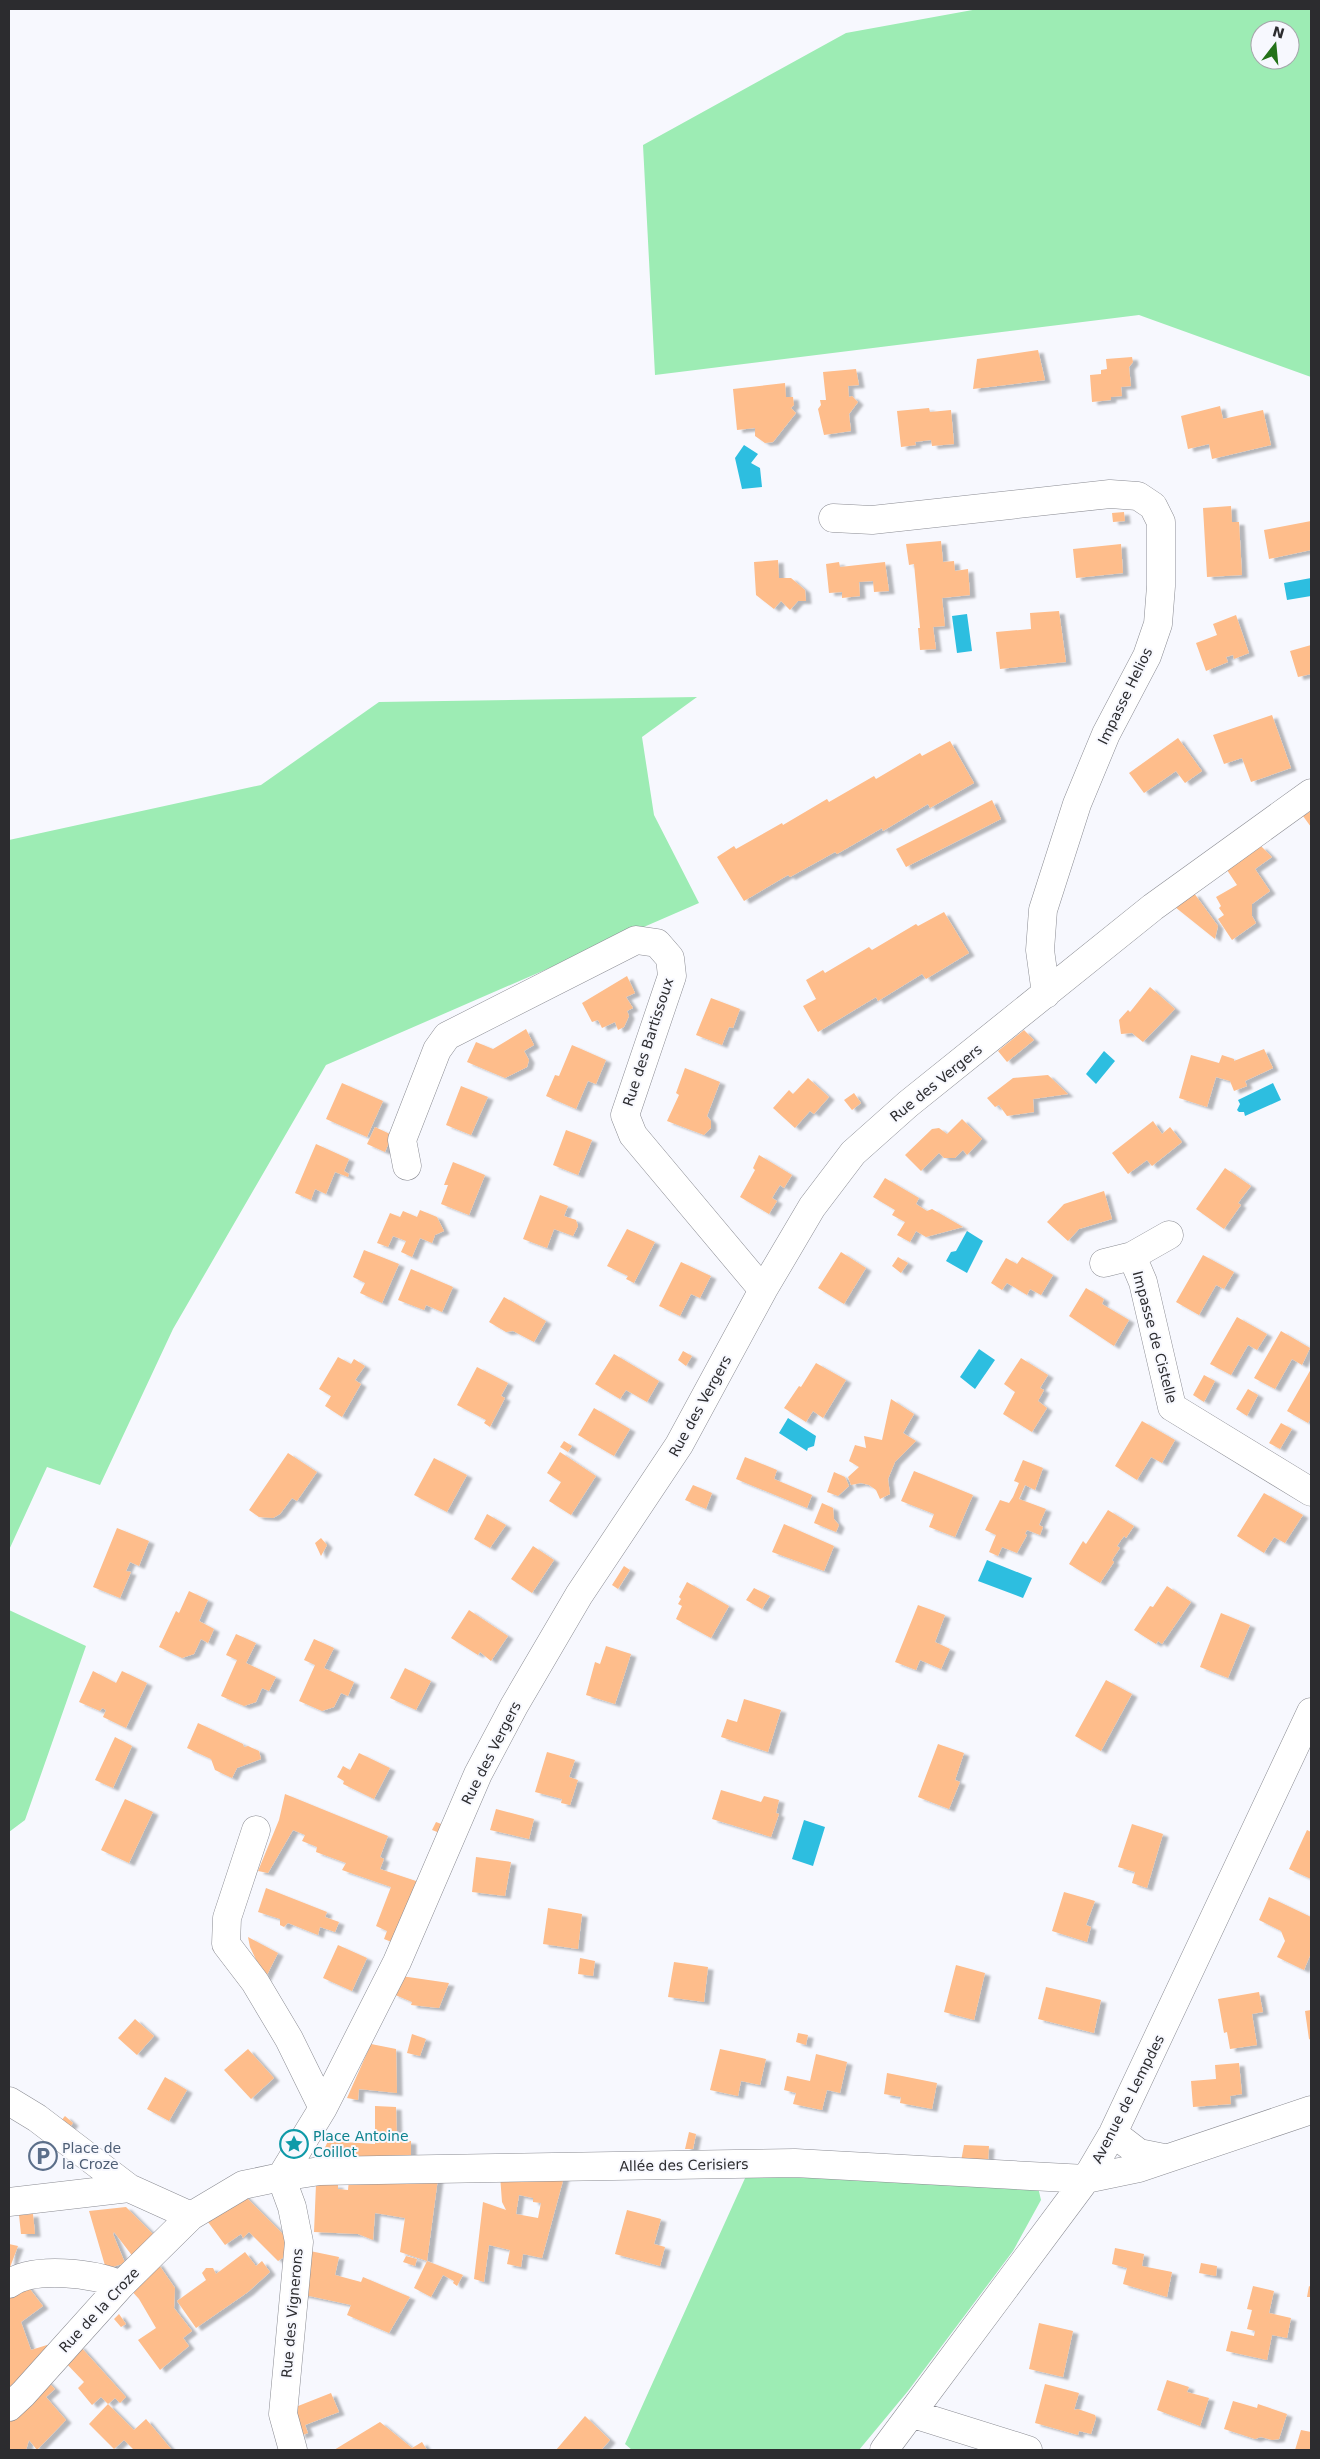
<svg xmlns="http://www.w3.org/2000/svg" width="1320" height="2459" viewBox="0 0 1320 2459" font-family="'DejaVu Sans',sans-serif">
  <defs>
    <filter id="shadow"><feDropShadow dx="5.5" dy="3" stdDeviation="1" flood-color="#0004"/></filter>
  </defs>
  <rect width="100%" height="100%" fill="#f7f8fe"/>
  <path fill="#9decb4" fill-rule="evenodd" d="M978,9H1311V377L1139,315L655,375L643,145L846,33ZM1260,30H1290V60H1260Z
    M697,697L642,737L654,815L699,903L326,1065L173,1329L100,1485L47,1467L9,1550V840L261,785L379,702Z
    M9,1610L86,1646L25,1820L9,1832Z
    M746,2176L1037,2183L1041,2200L1013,2251L908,2391L859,2450H632L625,2444Z"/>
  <path fill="#2dbee0" d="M744,445L758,454L751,463L760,468L762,487L742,489L735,458Z
    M1311,578V596L1287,600L1284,583Z
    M967,614L972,651L957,653L952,616Z
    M1104,1051L1115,1061L1096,1084L1086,1074Z
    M1273,1083L1281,1100L1245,1116L1244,1112H1239L1237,1110L1240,1104L1238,1100Z
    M967,1231L983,1241L967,1273L946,1261L951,1252L956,1251Z
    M979,1349L995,1360L975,1389L960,1377Z
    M788,1418L816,1436L814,1446L808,1448L807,1451L779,1433Z
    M987,1560L1032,1578L1023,1598L978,1581Z
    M804,1820L825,1827L813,1866L792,1859Z"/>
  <path fill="#febd8b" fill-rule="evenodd" filter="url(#shadow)" d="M1038,350L1045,380L973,389L977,359Z
    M1132,357L1133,362L1129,367L1131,386L1121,387L1122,396L1111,397V400L1092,402L1090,375L1101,374V370L1107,369L1106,359Z
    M856,369L859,385L848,386L849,397L852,396L858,402L849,414L851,431L824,435L818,409L821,405L820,400H826L823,372Z
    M785,383L786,397H793L794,405L791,408L796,413L773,442L765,443L755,436V428L737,430L733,389Z
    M1220,406L1223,419L1263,410L1271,445L1212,459L1209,444L1188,449L1181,416Z
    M929,408L930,412L951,410L954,444L932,446L931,440L915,442L916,445L901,447L897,411Z
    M1231,506L1232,522H1239L1242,575L1207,577L1203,508Z
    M1124,512L1125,521L1113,522L1112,513Z
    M1311,521V550L1269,559L1264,530Z
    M941,541L943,562L954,561L955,571L968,569L970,595L942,598L945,626L933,627L936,649L920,650L918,628H920L914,564L909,565L906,544Z
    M1121,544L1123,573L1076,578L1073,549Z
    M778,560L779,578H791L805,590L806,601H798L790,610L781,601L774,609L756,595L754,562Z
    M839,562L840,567L885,562L889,591L874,592L873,581L859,582L860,596L842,598V592L829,593L826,564Z
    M1059,611L1066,662L1000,669L996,632L1031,629L1030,613Z
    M1236,615L1249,653L1234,659L1233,655L1226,657L1228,662L1206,671L1196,643L1217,635L1213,624Z
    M1311,645V674L1298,677L1290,651Z
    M1272,715L1291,768L1251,782L1242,758L1224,764L1213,735Z
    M1178,738L1202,771L1185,783L1176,771L1144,793L1129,773Z
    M950,741L974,783L930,808L928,804L883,831L882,828L837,854L835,852L790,877L788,875L744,901L717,857L734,846L736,849L782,823L783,825L827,799L829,802L874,776L876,779L920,753L922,756Z
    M992,800L1001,819L906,867L896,849Z
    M1311,811V827L1303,816Z
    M1261,846L1272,857L1255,869L1270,891L1252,904V916L1256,923L1232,940L1218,919L1224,915L1219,908L1221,906L1216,897L1237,885L1227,870Z
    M1194,893L1218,926L1215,939L1175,907Z
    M944,912L969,953L926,979L922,974L878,1001L876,997L818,1032L803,1006L816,999L806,980L823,970L825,973L869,947L872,950L916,924L918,926Z
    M627,976L635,993L626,997L633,1008L627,1011L629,1016L624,1027L618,1030L615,1022L602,1028L598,1020L592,1022L582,1003Z
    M1150,987L1175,1009L1143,1042L1132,1033L1121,1034L1119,1020L1128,1010L1130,1012Z
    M711,998L740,1009L733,1028L729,1027L722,1045L696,1035Z
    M526,1029L534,1045L524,1051L529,1060L527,1067L505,1078L467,1062L476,1042L493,1049Z
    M1024,1030L1034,1040L1007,1062L998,1051Z
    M572,1045L606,1060L596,1084L588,1081L576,1109L546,1096L555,1075L559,1076Z
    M1264,1049L1273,1068L1245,1081L1247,1086L1234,1091L1230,1081L1216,1077L1207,1107L1179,1098L1191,1055L1219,1063L1222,1055L1234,1059V1061Z
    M685,1068L720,1082L707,1116L711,1121V1128L704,1135L667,1121L679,1095L676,1093Z
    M1048,1075L1068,1094L1033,1099L1034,1112L1007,1116L999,1105L995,1107L987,1098L1013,1078Z
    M808,1078L829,1097L814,1114L810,1111L795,1128L773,1108L789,1090L793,1094Z
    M342,1083L383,1101L367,1137L326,1119Z
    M461,1086L488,1097L471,1135L446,1125Z
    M854,1093L861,1103L852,1110L844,1100Z
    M962,1119L982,1139L967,1155L963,1150L955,1158H944L939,1153L921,1171L905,1155L932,1129L939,1128L947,1134Z
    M1153,1121L1162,1134L1170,1127L1182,1142L1152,1166L1147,1160L1128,1174L1112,1153Z
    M375,1127L392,1135L385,1152L367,1144Z
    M566,1130L592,1140L578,1175L553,1165Z
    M316,1144L349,1159L344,1171L349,1174L348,1177L335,1172L326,1194L315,1189L311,1200L295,1193Z
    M759,1155L792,1175L784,1188L780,1185L772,1198L777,1201L769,1214L740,1197L755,1170L753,1168Z
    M453,1162L485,1175L469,1215L441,1204L448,1185H444Z
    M1225,1168L1251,1186L1238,1203L1241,1205L1224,1229L1196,1209Z
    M885,1178L919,1198L916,1204L927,1211L932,1209L963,1227L926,1237L916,1231L910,1242L897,1235L905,1222L892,1215L895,1210L873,1197Z
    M1104,1191L1112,1219L1079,1229L1068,1241L1047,1222L1064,1204Z
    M540,1195L568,1206L564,1216L576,1220L578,1226L573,1236L554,1229L547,1248L523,1239Z
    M420,1210L437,1217L444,1231L435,1235L432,1243L420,1238L412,1257L401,1252L406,1241L393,1236L388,1247L377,1243L390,1213L400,1217L403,1211L417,1217Z
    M627,1229L655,1242L634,1283L626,1279L628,1276L607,1266Z
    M364,1250L399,1264L382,1303L360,1293L365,1283L353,1277Z
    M841,1252L866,1268L844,1304L818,1288Z
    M1203,1255L1234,1272L1224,1289L1216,1285L1199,1315L1176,1302Z
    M898,1257L908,1263L901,1273L892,1266Z
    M1022,1257L1053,1275L1041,1295L1030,1289L1027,1295L1007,1283L1002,1290L991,1283L1006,1258L1017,1264Z
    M681,1262L711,1276L700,1298L691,1294L680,1316L659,1306Z
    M411,1269L453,1287L442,1312L426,1305L424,1310L398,1300Z
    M1086,1288L1104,1299L1102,1304L1129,1320L1114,1346L1069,1316Z
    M504,1297L546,1321L534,1342L513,1331L506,1332L489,1322Z
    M1237,1317L1267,1334L1257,1350L1248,1345L1231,1375L1210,1364Z
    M1281,1331L1310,1348L1302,1365L1292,1359L1275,1389L1254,1378Z
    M683,1351L692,1356L686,1366L678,1360Z
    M614,1354L659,1381L647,1402L626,1390L620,1399L595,1384Z
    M338,1357L351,1364L354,1359L365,1366L355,1380L361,1384L342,1417L325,1406L331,1396L319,1389Z
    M1021,1358L1048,1375L1040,1388L1044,1390L1038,1401L1047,1408L1032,1432L1003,1414L1015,1392L1004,1384Z
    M816,1363L846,1380L823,1418L813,1411L806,1422L784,1408L799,1386L801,1387Z
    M477,1367L508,1383L501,1396L505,1398L490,1427L484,1423L486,1420L457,1405Z
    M1311,1369V1418L1308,1423L1287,1411Z
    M1204,1375L1215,1381L1204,1402L1193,1395Z
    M1248,1389L1258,1395L1247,1416L1236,1409Z
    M891,1399L914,1414L903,1433L916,1441L895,1462L888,1479L890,1494L880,1499L876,1490L869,1485L861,1483L851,1485L848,1477L859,1467L849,1461L855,1445L866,1448L864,1436L882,1440Z
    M594,1408L630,1429L614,1456L578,1435Z
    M1142,1421L1175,1440L1162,1463L1151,1457L1137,1480L1115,1466Z
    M1281,1423L1292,1429L1280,1449L1269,1443Z
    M564,1441L572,1446L568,1452L560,1447Z
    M560,1452L596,1476L571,1515L549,1501L561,1482L547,1473Z
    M288,1453L317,1472L297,1501L292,1498L280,1514L273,1518L259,1517L249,1510Z
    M745,1457L777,1470L774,1479L812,1495L807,1508L736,1479Z
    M434,1458L467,1475L447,1512L414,1495Z
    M1023,1460L1043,1468L1035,1490L1025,1485L1019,1499L1046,1509L1039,1525L1043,1527L1040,1535L1027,1530L1025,1534L1027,1535L1017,1553L1002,1547L998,1556L989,1552L996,1535L985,1530L1000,1500L1009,1503L1013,1497L1019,1483L1014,1481Z
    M914,1471L973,1495L955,1537L929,1527L934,1514L901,1501Z
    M834,1472L845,1477L849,1486L838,1496L827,1492Z
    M693,1485L712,1493L706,1509L685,1500Z
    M1264,1493L1303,1515L1285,1543L1274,1537L1264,1553L1237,1536Z
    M822,1503L833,1508L834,1519L839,1525L836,1532L814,1523Z
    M1108,1510L1134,1526L1126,1538L1124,1536L1117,1546L1120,1548L1112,1560L1114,1562L1100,1583L1069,1564L1083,1541L1086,1544Z
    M487,1514L506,1525L490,1548L474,1539Z
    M784,1524L834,1546L824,1571L772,1552Z
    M117,1528L149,1541L139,1566L130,1562L126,1571L131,1572L120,1598L93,1587Z
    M321,1538L327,1545L321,1556L315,1543Z
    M533,1546L554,1560L532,1593L511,1579Z
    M624,1566L630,1570L618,1589L612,1585Z
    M687,1582L729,1606L711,1638L676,1619L682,1606L678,1604L681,1599L679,1597Z
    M1167,1586L1191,1602L1162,1644L1158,1641L1156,1644L1134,1630L1150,1606L1153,1607Z
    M754,1588L770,1596L762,1609L746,1600Z
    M189,1591L208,1600L199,1621L214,1629L208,1643L201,1639L194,1654L182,1658L159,1647L176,1611L179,1613Z
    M918,1605L945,1615L935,1642L950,1649L941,1669L920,1660L916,1670L895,1662Z
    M469,1610L508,1636L491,1661L480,1652L478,1655L451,1638Z
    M1221,1613L1250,1625L1228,1678L1200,1667Z
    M236,1634L256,1643L246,1663L276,1677L269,1691L262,1688L256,1702L244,1706L221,1696L237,1660L226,1655Z
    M314,1639L334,1648L324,1668L354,1682L348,1696L341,1693L334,1707L322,1711L299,1701L315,1665L304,1660Z
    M606,1646L631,1654L615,1704L586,1695L595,1662L600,1664Z
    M405,1668L431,1681L416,1710L390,1698Z
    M93,1671L116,1683L122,1671L147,1683L126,1728L103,1717L106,1710L102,1708L100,1711L79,1702Z
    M1106,1680L1132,1694L1101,1751L1075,1736Z
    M744,1699L781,1710L768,1752L721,1737L727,1719L737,1722Z
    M198,1723L243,1744L244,1747L248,1746L259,1751L261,1759L237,1768L232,1778L215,1770L211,1759L187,1748Z
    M115,1737L132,1746L113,1788L95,1780Z
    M938,1744L964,1753L955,1780L960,1782L949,1809L918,1797Z
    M547,1752L575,1760L569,1777L578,1780L570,1805L561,1803L562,1799L535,1792Z
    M359,1753L390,1768L374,1799L343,1784L344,1781L337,1777L343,1766L350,1770Z
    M721,1790L761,1802L764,1796L779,1800L776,1813L779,1814L771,1837L712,1819Z
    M285,1794L388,1836L380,1857L384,1859L380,1869L419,1882L394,1943L384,1939L387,1931L376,1926L391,1887L342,1870L346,1863L316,1852L317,1847L302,1841L305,1835L293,1830L268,1873L258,1871L279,1820Z
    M125,1799L153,1812L129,1863L101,1850Z
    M496,1809L534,1819L529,1839L490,1830Z
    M436,1822L444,1825L440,1833L432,1830Z
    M1132,1824L1163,1834L1147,1888L1132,1883L1135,1872L1118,1867Z
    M1307,1830L1311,1832V1879L1289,1869Z
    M476,1857L511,1862L505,1896L472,1892Z
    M266,1888L327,1912L325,1917L339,1922L335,1932L320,1927L318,1935L288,1923L284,1927L280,1925V1919L258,1912Z
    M1064,1892L1095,1901L1086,1925L1091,1927L1087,1942L1052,1931Z
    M1269,1897L1311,1917V1953L1304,1970L1277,1957L1285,1941L1281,1931L1259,1920Z
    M548,1908L582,1914L578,1949L543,1944Z
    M248,1937L278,1953L265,1979L250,1947Z
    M338,1945L367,1958L352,1991L323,1978Z
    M580,1958L595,1961L593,1976L578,1974Z
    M674,1962L708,1967L704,2002L668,1997Z
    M956,1965L985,1973L974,2020L944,2012Z
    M401,1976L449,1983L439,2008L411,2005L412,2002L393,1994Z
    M1046,1987L1101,2000L1094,2033L1038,2019Z
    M1259,1992L1263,2012L1252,2014L1257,2045L1230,2049L1227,2032L1224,2033L1218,1999Z
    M1311,2010V2040L1309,2039L1305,2011Z
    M135,2019L154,2036L137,2055L118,2038Z
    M798,2033L808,2035L806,2045L796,2042Z
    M412,2034L426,2039L420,2056L407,2053Z
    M371,2044L396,2049L397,2093L359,2089L358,2100L347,2098Z
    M248,2049L274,2078L251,2099L224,2070Z
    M720,2049L766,2059L760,2085L741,2081L738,2096L710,2090Z
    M816,2054L847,2062L840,2093L827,2090L822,2110L793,2104L796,2093L784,2090L787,2076L810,2081Z
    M1239,2063L1242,2094L1230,2096L1231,2104L1193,2107L1191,2081L1216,2079L1215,2065Z
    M887,2073L937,2083L932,2109L900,2103L901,2097L884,2094Z
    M165,2077L187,2090L169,2121L147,2109Z
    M375,2106L396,2107L397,2140L411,2141V2156L324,2159L322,2154L328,2141L375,2144Z
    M65,2116L73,2123L69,2128L60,2122Z
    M689,2132L696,2134L693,2149H685Z
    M964,2145L989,2146L988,2162L961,2161Z
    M500,2175L564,2177L542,2258L523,2254L521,2267L507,2264L510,2250L489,2245L484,2282L474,2279L483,2202L506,2210L502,2202ZM519,2195L533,2198V2202L541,2203L538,2218L516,2214Z
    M438,2178L427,2261L400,2252L405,2218L375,2213L373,2240L358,2234L314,2232L316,2184L338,2185V2189L348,2190L349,2179Z
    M243,2194L286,2237L292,2252L278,2261L249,2232L243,2238L241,2234L225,2245L208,2222Z
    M126,2207L155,2236L134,2258L114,2232L113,2234L125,2263L106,2269L89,2211Z
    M627,2210L661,2219L654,2244L665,2247L660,2266L615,2254Z
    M33,2214L35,2234H21L19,2215Z
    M9,2244L18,2246L9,2270Z
    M1115,2248L1144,2254L1142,2266L1172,2272L1167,2297L1123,2284L1127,2268L1112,2264Z
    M310,2251L339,2257L335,2275L361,2282L363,2277L410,2297L389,2333L347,2315L351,2305L300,2294Z
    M245,2252L256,2266L262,2261L270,2272L248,2292L196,2328L177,2301L206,2280L202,2273L206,2268H213L216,2274Z
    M406,2256L417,2259L415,2266L403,2262Z
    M427,2261L463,2275L457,2286L453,2283L454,2281L443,2275L431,2297L414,2288Z
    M157,2262L175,2288L174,2308L192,2331L183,2338L189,2346L160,2370L138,2340L156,2328L139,2299L129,2288Z
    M1201,2263L1217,2266L1216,2276L1199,2273Z
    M26,2284L43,2306L21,2322L31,2350L47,2345L50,2354L13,2393L9,2385V2298Z
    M1253,2286L1274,2291L1269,2313L1291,2318L1287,2338L1272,2335L1267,2360L1226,2351L1231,2331L1254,2336L1255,2331L1247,2329L1252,2310L1247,2309Z
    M1309,2286L1311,2287V2297H1307Z
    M119,2314L126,2324L121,2327L114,2319Z
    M1039,2323L1073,2331L1063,2377L1029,2369Z
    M79,2345L126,2397L120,2403L115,2398L108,2404L101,2397L92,2405L78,2388L84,2382L63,2360Z
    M45,2379L55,2389L46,2397L66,2420L37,2450L29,2440L26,2450H9V2417Z
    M1167,2380L1189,2387L1187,2392L1209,2398L1200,2426L1157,2410Z
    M1045,2384L1079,2393L1074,2410L1078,2409L1095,2415L1096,2418L1091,2434L1079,2431L1078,2435L1035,2423Z
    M331,2393L339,2412L305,2425L308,2433L300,2436L293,2408Z
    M1233,2401L1257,2408L1258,2404L1287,2414L1279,2439L1272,2440L1261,2437L1255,2439L1224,2429Z
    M108,2404L134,2430L146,2419L172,2450H134L124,2440L114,2449L89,2424Z
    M585,2416L610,2440L602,2449L604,2450H556Z
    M380,2422L412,2448L422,2442L427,2450H334Z
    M1301,2430L1311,2432V2450H1295Z"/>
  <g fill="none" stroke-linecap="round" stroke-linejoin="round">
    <defs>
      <path id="minor" d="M833,518L872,520L1110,494L1138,496L1153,506L1161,522V586L1158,624L1147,656L1106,734L1077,804L1043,910L1040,950L1046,994
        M407,1166L402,1140L437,1050L447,1036L636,940L657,943L670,958L672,976L625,1115L633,1135L763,1290
        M1132,1256L1169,1235
        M1104,1263L1132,1256L1143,1282L1172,1407L1311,1492
        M256,1830L227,1918L226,1944L255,1982L289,2039L323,2108
        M9,2101L37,2118L129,2188
        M1113,2133L1139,2153L1164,2158
        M281,2177L323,2108L397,1962L478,1774L514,1706L579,1595L679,1445L763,1290L812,1207L853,1153L908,1104L1153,907L1311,793
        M281,2177L292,2207L299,2242L283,2414L293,2450
        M9,2202L129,2188L191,2216
        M9,2284C32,2266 95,2273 121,2285
        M9,2407L23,2394L121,2285L191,2216L243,2185L281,2177L320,2171L795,2163L1086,2179L1139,2168L1311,2110
        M913,2414L1028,2450
        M884,2450L1086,2179L1113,2133L1311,1712"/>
    </defs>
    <use href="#minor" stroke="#8b8c93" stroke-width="29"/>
    <use href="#minor" stroke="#fff" stroke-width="28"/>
  </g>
  <defs>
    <symbol id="sight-ring" viewBox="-11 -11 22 22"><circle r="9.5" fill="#f7f8fe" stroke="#0f9aa8" stroke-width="1.5"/><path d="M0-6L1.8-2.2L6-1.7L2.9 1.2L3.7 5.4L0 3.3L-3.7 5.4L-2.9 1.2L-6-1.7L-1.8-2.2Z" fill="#0f9aa8"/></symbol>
    <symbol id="parking-ring" viewBox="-11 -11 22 22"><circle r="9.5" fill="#f7f8fe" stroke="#5c6f8a" stroke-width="1.5"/><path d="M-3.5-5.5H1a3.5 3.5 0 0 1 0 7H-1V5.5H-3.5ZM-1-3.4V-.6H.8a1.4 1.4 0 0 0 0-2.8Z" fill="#5c6f8a"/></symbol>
  </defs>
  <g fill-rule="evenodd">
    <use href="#sight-ring" x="278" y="2128" width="32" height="32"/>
    <use href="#parking-ring" x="27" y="2140" width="32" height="32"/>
  </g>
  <g text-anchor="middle" stroke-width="4" stroke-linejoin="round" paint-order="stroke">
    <g font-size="14" fill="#2c2c2f" stroke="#f7f8fe">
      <text transform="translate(1125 696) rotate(-64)" y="5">Impasse Helios</text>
      <text transform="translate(648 1042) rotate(-72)" y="5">Rue des Bartissoux</text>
      <text transform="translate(936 1083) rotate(-39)" y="5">Rue des Vergers</text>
      <text transform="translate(1155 1337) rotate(75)" y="5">Impasse de Cistelle</text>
      <text transform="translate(700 1406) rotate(-61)" y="5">Rue des Vergers</text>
      <text transform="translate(491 1753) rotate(-63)" y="5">Rue des Vergers</text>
      <text transform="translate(1128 2099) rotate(-63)" y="5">Avenue de Lempdes</text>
      <text transform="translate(684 2165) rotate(-1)" y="5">Allée des Cerisiers</text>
      <text transform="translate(99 2310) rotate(-47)" y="5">Rue de la Croze</text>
      <text transform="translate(292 2313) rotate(-85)" y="5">Rue des Vignerons</text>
    </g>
    <g font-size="14" fill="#0d838f" stroke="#f7f8fe" text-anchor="start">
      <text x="313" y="2141">Place Antoine<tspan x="313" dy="16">Coillot</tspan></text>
    </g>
    <g font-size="14" fill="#4e5e75" stroke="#f7f8fe" text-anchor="start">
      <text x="62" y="2153">Place de<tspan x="62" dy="16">la Croze</tspan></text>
    </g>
  </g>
  <rect width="1320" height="2459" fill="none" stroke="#2c2c2f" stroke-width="20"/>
  <g transform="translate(1275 45) rotate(16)"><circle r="24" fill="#f7f8fe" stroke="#a6a6ab"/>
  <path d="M0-4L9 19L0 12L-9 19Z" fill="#247219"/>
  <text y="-8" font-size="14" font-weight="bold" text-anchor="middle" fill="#2c2c2f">N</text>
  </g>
</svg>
